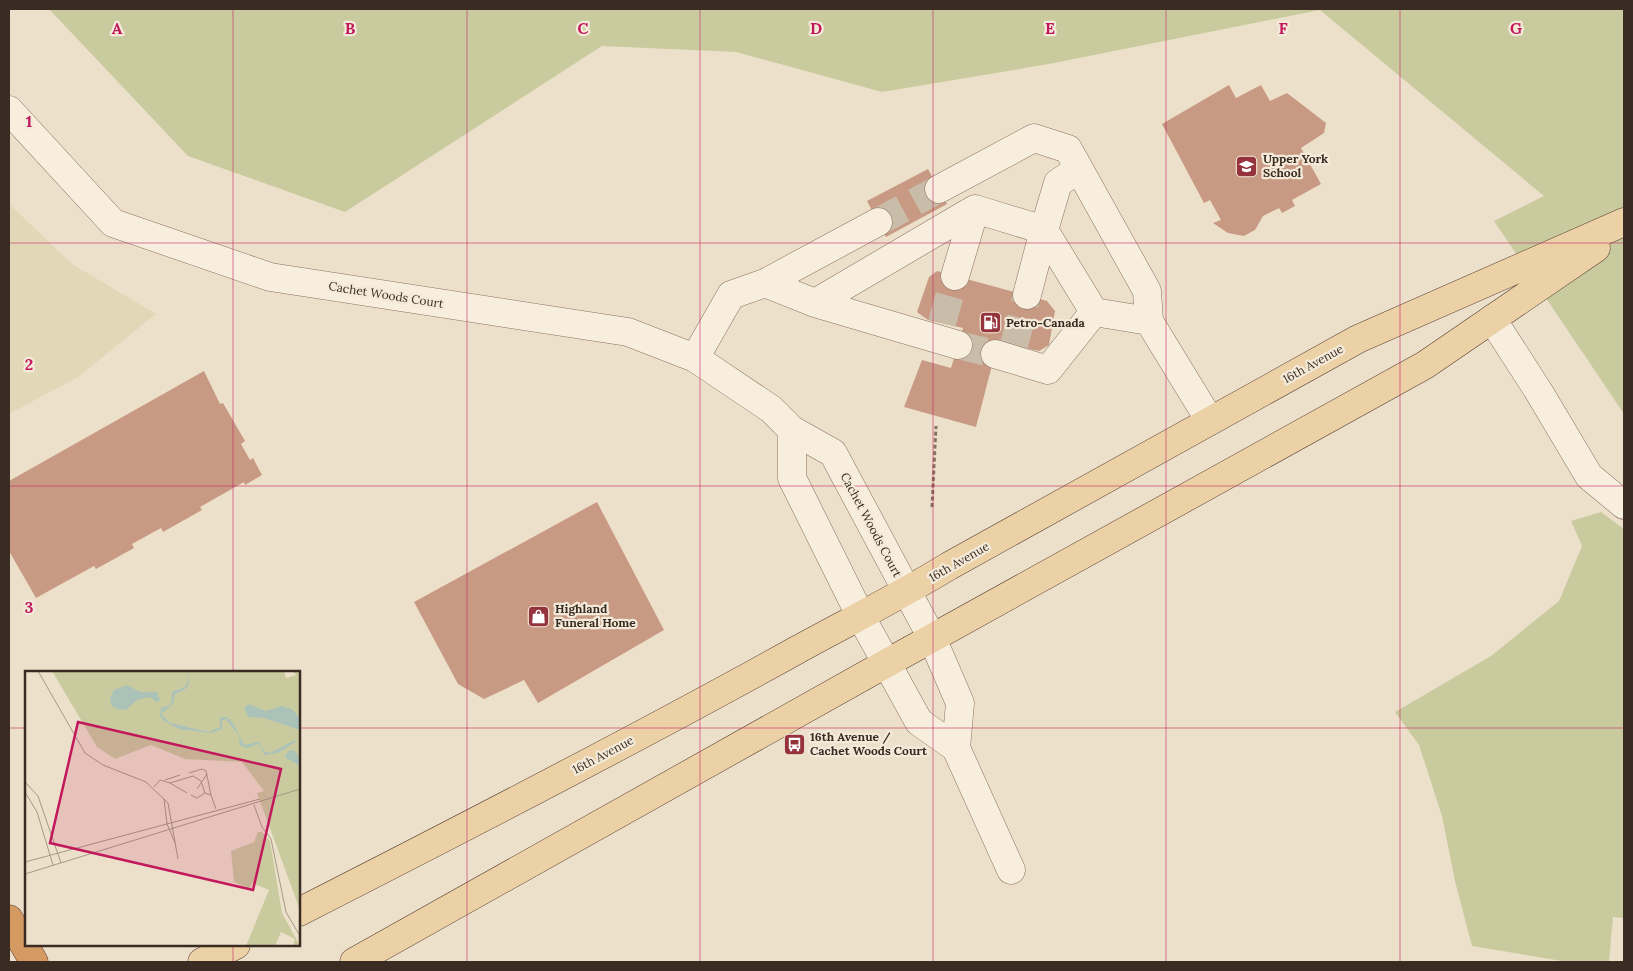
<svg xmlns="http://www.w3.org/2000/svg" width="1633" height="971" viewBox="0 0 1633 971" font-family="Lora,serif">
  <rect width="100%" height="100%" fill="#ede0cb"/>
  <path fill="#e2d8b8" d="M9,204L72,264L156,314L78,377L9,414Z"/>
  <path fill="#c9cb9f" d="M49,9H1624V414L1494,221L1544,196L1320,10L1049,64L882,92L736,52L602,46L345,212L188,156Z
    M1601,512L1624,529V918L1613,917L1609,962H1568L1472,946L1455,881L1442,816L1419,745L1395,712L1491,656L1559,601L1582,546L1571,521Z"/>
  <path fill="#c89a83" d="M1229,85L1236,98L1261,85L1270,101L1287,93L1326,123L1324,133L1301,148L1321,184L1292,200L1295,206L1282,213L1279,208L1263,216L1255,230L1244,236L1228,233L1213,223L1221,220L1210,200L1204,203L1162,124Z
    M928,169L947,204L886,237L867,201Z
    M937,271L1047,301L1055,311L1049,345L1039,351L998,342L976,427L904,407L922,360L951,368L963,328L928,320L917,312L929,277Z
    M204,371L220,404L223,403L245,441L241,444L250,460L253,458L262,475L245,485L244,482L200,507L202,510L163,532L161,528L132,544L134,548L96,569L94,566L36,598L9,551V481Z
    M597,502L664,630L538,703L524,680L484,699L458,684L414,602Z"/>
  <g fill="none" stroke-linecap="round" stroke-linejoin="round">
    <path stroke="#c9bca9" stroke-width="28" stroke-dasharray="28 14" stroke-linecap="butt" d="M878,222L939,189
      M942,323L955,276
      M958,345L995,354
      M1014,345L1027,295"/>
    <defs>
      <path id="minor" d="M9,110L113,223L270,277L628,332L695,358L771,409L792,430L833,453L932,638L960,703L956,748L1011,870
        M939,189L1034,138L1068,149L1147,291L1149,321
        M955,276L975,209
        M765,283L878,222
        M1027,295L1044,230L1058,183L1079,169
        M815,303L958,345
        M1492,319L1539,392L1589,476L1624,505
        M995,354L1048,370L1094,312
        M695,358L731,295L765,283L815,303L975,209L1044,230L1094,312L1149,321L1210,421
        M792,430V478L861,617L919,722L956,748"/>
      <path id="major" d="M299,912C466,827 633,741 797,650C848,622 900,596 949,566L1358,339L1624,222
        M202,962L236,945
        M354,962L887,663L1425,365L1596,248"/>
      <path id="highway" d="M9,919L34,962"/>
    </defs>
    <use href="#minor" stroke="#897260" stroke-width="29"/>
    <use href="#major" stroke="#574133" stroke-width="29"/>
    <use href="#highway" stroke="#574133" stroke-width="29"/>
    <path stroke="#897260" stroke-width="3" stroke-dasharray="4 2.5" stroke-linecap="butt" d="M932,507L936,426"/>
    <use href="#minor" stroke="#f8eede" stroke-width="28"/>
    <use href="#major" stroke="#ecd0a6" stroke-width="28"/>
    <use href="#highway" stroke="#d59962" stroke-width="28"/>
  </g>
  <path fill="none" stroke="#c2185b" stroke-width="1" stroke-opacity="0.55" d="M233,9V672M467,9V962M700,9V962M933,9V962M1166,9V962M1400,9V962M9,243H1624M9,486H1624M9,728H26M299,728H1624M233,945V962"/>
  <defs>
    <symbol id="school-square" viewBox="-11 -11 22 22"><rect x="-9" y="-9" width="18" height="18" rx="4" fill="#94333c" stroke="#f4eada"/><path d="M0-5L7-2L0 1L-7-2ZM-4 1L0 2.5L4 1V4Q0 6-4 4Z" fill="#fff"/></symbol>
    <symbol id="fuel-square" viewBox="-11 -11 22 22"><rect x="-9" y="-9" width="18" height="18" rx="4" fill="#94333c" stroke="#f4eada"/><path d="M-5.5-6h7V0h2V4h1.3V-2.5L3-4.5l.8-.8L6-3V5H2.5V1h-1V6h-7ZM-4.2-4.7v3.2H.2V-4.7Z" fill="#fff"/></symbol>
    <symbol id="shop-square" viewBox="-11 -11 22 22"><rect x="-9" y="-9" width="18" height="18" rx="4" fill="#94333c" stroke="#f4eada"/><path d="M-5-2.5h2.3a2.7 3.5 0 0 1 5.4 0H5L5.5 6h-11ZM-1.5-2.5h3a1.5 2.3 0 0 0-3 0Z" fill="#fff"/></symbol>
    <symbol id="bus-square" viewBox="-11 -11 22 22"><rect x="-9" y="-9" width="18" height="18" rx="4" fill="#94333c" stroke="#f4eada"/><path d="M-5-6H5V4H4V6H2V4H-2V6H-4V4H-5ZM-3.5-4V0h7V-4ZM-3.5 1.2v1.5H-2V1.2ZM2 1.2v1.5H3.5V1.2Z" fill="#fff"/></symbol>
  </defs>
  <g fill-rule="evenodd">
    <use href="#school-square" x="1234" y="154" width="25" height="25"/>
    <use href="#fuel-square" x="978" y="310" width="25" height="25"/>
    <use href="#shop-square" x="526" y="604" width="25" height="25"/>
    <use href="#bus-square" x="782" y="732" width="25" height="25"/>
  </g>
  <g text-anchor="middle" stroke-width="4.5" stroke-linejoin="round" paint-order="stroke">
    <g font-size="12" font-weight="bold" fill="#3a2c22" stroke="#f4eada" text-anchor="start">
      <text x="1263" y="163">Upper York<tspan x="1263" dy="14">School</tspan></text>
      <text x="1006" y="327">Petro-Canada</text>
      <text x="555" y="613">Highland<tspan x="555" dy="14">Funeral Home</tspan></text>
      <text x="810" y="741">16th Avenue /<tspan x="810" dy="14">Cachet Woods Court</tspan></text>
    </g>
    <g font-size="12" fill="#3a2c22" stroke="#f4eada">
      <text transform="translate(386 295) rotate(9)" y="4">Cachet Woods Court</text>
      <text transform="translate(1313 364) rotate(-29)" y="4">16th Avenue</text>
      <text transform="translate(871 525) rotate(62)" y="4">Cachet Woods Court</text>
      <text transform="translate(959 562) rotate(-30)" y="4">16th Avenue</text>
      <text transform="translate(603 755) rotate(-28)" y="4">16th Avenue</text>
    </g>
  </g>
  <g transform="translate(25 671)">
    <rect width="275" height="275" fill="#ede0cb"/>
    <path d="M27,0H259L261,7L271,4L267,0H275V239L232,122L239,120L217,91L160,88L126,74L90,88L72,76ZM233,161H237L245,170L257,242L275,275H268L270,268L256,261L250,275H221L244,219L227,212L225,218L209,211L206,180L229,171Z" fill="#c9cb9f"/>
    <path d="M161,0L165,8L162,17L150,23L148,33L136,43L145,52L184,61L195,56V46H202L208,52L219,74L234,71L239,80L245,82L270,69L275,77L270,71L253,82L240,84L234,73L221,77L215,74L214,65L201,48L197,49V58L186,62L154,58L139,50L135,45L136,37L146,34L147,21L160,16L164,8ZM102,14L115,21H132L135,29L131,31L125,26L112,29L101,39L92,38L87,35L85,27L89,19ZM223,33L241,40L256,35L267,38L275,48V59L239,47L224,46L219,38ZM269,79L275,87V95L260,86L263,80Z" fill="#abc2b9"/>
    <path fill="none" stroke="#a59887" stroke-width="1" d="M13,0L60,82L78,94L121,111L143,132L153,188M164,102L177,98L181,100L186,124M140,109L155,104M0,111L13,125L36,192M145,112L162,122M129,116L135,109L145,112L168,105L176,110L180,122L186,124L191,138M172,118L182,103M0,121L12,141L28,194M166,124L172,127L180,122M139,128L142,153L150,172M229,134L237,156L246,168L261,241L275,265M0,191L235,128M0,203L275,118"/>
    <path fill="#c2185b" fill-opacity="0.15" stroke="#c2185b" stroke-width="2.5" d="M53,51L256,98L228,219L25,172Z"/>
    <rect width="275" height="275" fill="none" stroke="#3a2c22" stroke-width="2.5"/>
  </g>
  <g font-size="16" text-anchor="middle" font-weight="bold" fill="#c2185b" stroke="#f4eada" stroke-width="4.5" stroke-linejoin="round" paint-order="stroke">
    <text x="117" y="34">A</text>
    <text x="350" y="34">B</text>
    <text x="583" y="34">C</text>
    <text x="816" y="34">D</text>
    <text x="1050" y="34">E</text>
    <text x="1283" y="34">F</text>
    <text x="1516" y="34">G</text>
    <text x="29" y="127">1</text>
    <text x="29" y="370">2</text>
    <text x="29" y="613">3</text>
  </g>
  <rect width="1633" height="971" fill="none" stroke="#3a2c22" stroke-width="20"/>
</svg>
